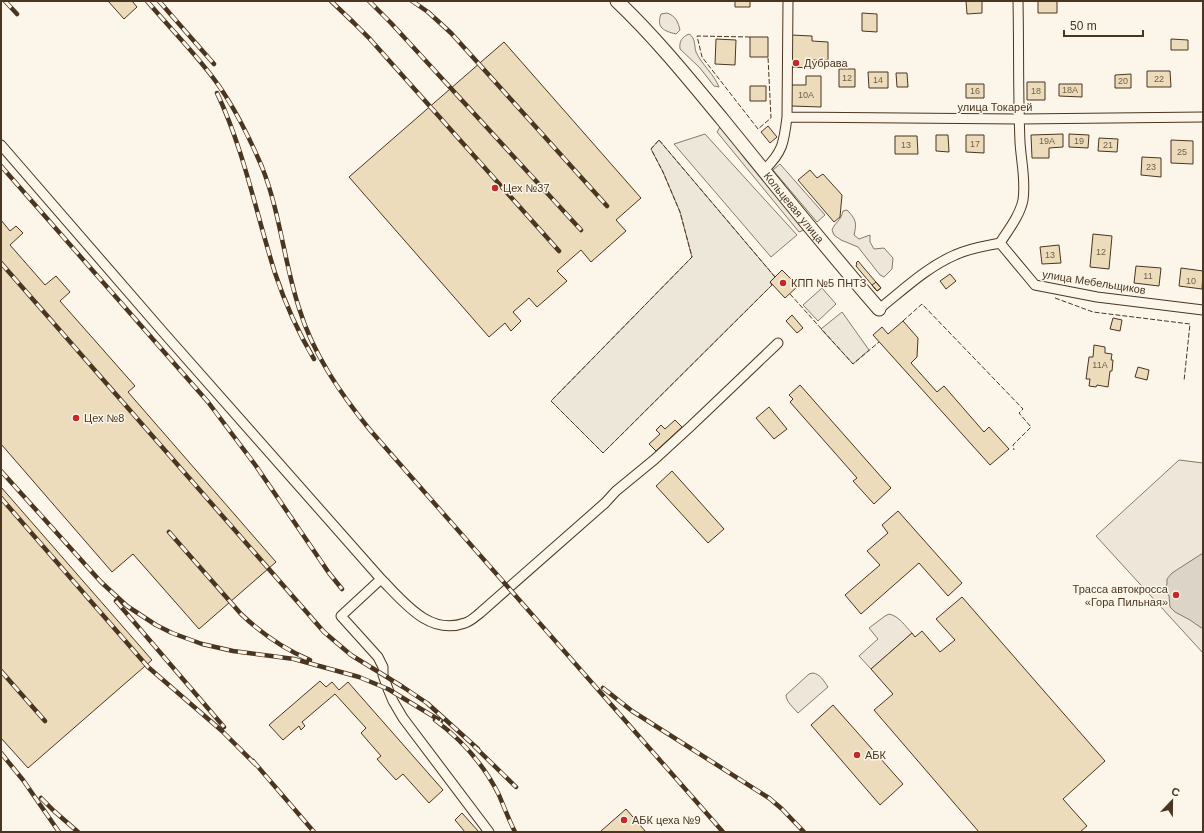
<svg xmlns="http://www.w3.org/2000/svg" width="1204" height="833" viewBox="0 0 1204 833" font-family="Arial,sans-serif">
  <rect width="100%" height="100%" fill="#fbf6e9"/>
  <path fill="#ede6d9" stroke="#887966" d="M667,13C676,16 678,22 680,30L676,34C664,31 656,28 661,14Z
    M689,34C696,38 694,46 696,52C702,65 714,74 719,87L714,86L700,68L680,49C679,41 682,37 689,34Z
    M720,127L804,230L799,232L717,132Z
    M847,210C856,219 857,223 854,235L859,239L870,235V242L874,249L884,248L893,258L892,269L884,277L880,275L858,247L841,240L834,235L832,230C835,222 841,221 843,211Z
    M1179,460L1203,463V653L1096,536Z
    M889,614C899,616 905,626 912,633L871,669L859,656L878,639L869,628L885,616Z
    M813,673C820,674 824,681 828,687L798,713C794,708 786,702 786,695L809,674Z"/>
  <path fill="#ede7d9" stroke="#887966" d="M705,134L797,235L771,257L674,144Z
    M659,140L775,277L770,282L772,285L603,453L551,401L692,257L680,212L663,172L651,149Z
    M780,164L825,215L817,222L773,170Z
    M822,288L836,304L818,321L803,305Z
    M842,312L869,350L853,364L821,329Z"/>
  <path fill="#dcd4c6" stroke="#887966" d="M1203,553V629L1190,620L1175,612L1170,607L1169,596L1165,590L1167,584V579L1172,573Z"/>
  <path fill="#ecdcbc" stroke="#4a3520" d="M108,1H132L137,7L124,19Z
    M735,1H750V7H735Z
    M966,1H982V13L967,14Z
    M1038,1H1057V13H1038Z
    M862,13L877,14V32L862,31Z
    M791,35L812,36V41L828,42V60H813L812,68L791,67Z
    M750,37H768V57H750Z
    M716,39L736,40L735,65L715,64Z
    M1171,39L1188,40V50H1171Z
    M504,42L641,198L616,220L626,231L591,262L581,250L557,271L567,281L537,307L529,298L513,312L521,321L511,331L505,323L489,337L349,177Z
    M839,69H855V87H839Z
    M1147,71H1170L1171,87H1147Z
    M868,72H888V88H869Z
    M896,73H907L908,87H897Z
    M1131,74V88H1115V75Z
    M806,76H821V107L791,106V85H806Z
    M1027,82H1045V100H1027Z
    M966,84H984V98H966Z
    M1059,84H1082V97L1059,96Z
    M750,86H766V101H750Z
    M768,126L777,137L770,143L761,132Z
    M1063,134V147L1049,148V158H1032L1031,135Z
    M1069,134L1089,135L1088,148L1069,147Z
    M936,135H948L949,152L936,151Z
    M966,135H984V153L966,152Z
    M895,136H917L918,154H895Z
    M1099,138L1118,139L1117,152L1098,151Z
    M1171,140L1193,141V164L1171,163Z
    M1142,157L1161,158V177L1141,175Z
    M810,170L817,178L823,174L842,195L840,217L834,222L798,180Z
    M1,220L10,231L16,226L23,233L10,245L45,285L56,276L70,292L60,301L135,386L128,392L276,562L199,629L133,554L112,572L1,444Z
    M1093,234L1112,236L1109,269L1090,267Z
    M1059,245L1061,263L1042,264L1040,247Z
    M858,261L881,288L877,291L856,266L857,264L856,263Z
    M1136,266L1161,268L1159,286L1134,283Z
    M1181,268L1203,271L1202,289L1179,286Z
    M782,270L798,286L785,298L770,282Z
    M950,274L956,281L946,289L940,281Z
    M876,282L881,288L877,291L872,285Z
    M792,315L803,328L797,333L786,321Z
    M1113,318L1122,320L1120,331L1110,329Z
    M903,321L918,338L917,357L911,363L937,392L944,386L984,432L989,427L1009,449L990,465L873,335L882,327L888,334Z
    M1094,345L1105,347V353L1112,354L1111,360H1113L1112,371H1110L1108,387L1097,385L1096,387L1089,386L1090,379H1086L1089,357H1093Z
    M1138,367L1149,370L1147,380L1135,377Z
    M800,385L891,488L874,504L853,481L857,478L790,402L793,399L789,395Z
    M769,407L787,429L774,439L756,418Z
    M675,420L682,427L656,451L649,444L660,434L656,430L661,425L665,429Z
    M672,471L724,529L708,543L656,486Z
    M1,487L152,660L28,768L1,738Z
    M898,511L962,583L948,596L919,563L861,614L845,595L880,565L867,551L888,533L882,525Z
    M962,597L1105,761L1063,799L1087,826L1080,832H979L874,710L893,694L871,669L912,633L915,637L922,631L940,652L955,640L936,619Z
    M320,681L326,687L332,682L339,690L348,682L443,790L429,803L403,774L396,780L377,759L381,756L361,733L366,728L335,694L302,722L305,726L301,730L299,726L283,740L269,725Z
    M833,705L903,784L880,805L811,725Z
    M626,809L646,832H602L601,831Z
    M462,813L479,832H465L455,820Z"/>
  <g fill="none" stroke-linecap="round" stroke-linejoin="round">
    <defs>
      <path id="street" d="M787,117L1020,119L1203,117
        M1,145L163,332L381,579C404,602 429,636 465,623C471,621 476,616 480,613L605,503L616,491L655,459L691,426L778,343
        M764,170C783,152 784,142 787,117L788,1
        M1000,243C1009,229 1020,215 1023,200C1026,180 1021,161 1020,142C1018,95 1019,48 1018,1
        M1000,243L1035,285L1097,297L1203,310
        M879,309C903,290 927,267 955,255C969,248 985,246 1000,243
        M381,579L341,616L378,657L383,667V675L388,689L393,701L403,718L489,832"/>
      <g id="secondary">
        <path id="s1" d="M617,1C655,37 689,79 722,119C774,183 825,247 879,309"/>
      </g>
    </defs>
    <use href="#street" stroke="#4a3520" stroke-width="11"/>
    <use href="#secondary" stroke="#4a3520" stroke-width="15"/>
    <use href="#street" stroke="#fbf6e9" stroke-width="9"/>
    <use href="#secondary" stroke="#fbf6e9" stroke-width="13"/>
    <defs>
      <path id="rail" d="M5,1L17,14
        M147,1C169,27 194,52 214,79C232,103 250,139 262,167C280,212 284,262 299,308C313,354 340,393 370,430L723,832
        M159,1L214,64
        M331,1L354,23L369,38L559,251
        M369,1L391,23L581,230
        M412,1L428,12L451,33L607,206
        M217,93C244,150 256,213 275,273C285,303 298,332 314,359
        M1,166L208,402L256,466L329,573L342,589
        M1,263L324,632L351,655L403,687L427,703L478,749
        M1,471L101,582L127,606L156,625L172,633L202,644L233,651L294,659L359,677L388,689L441,721
        M1,498L148,667L222,731L256,765
        M169,532L241,614C261,633 284,649 310,660
        M116,601L224,727
        M1,671L45,721
        M603,688L632,711L769,798L782,809L804,832
        M435,720C462,740 484,765 499,795C504,807 509,820 515,832
        M474,746L516,787
        M1,753L23,780L59,832
        M253,761L314,832
        M41,798L54,811L78,832"/>
    </defs>
    <use href="#rail" stroke="#4a3520" stroke-width="4.5"/>
    <use href="#rail" stroke="#fbf6e9" stroke-width="3" stroke-dasharray="9" stroke-linecap="butt"/>
    <path stroke="#4a3520" stroke-width="1" stroke-dasharray="5 2" stroke-linecap="butt" d="M750,37L697,36L702,57L758,129L771,118L768,57
      M659,140L775,277L770,282L772,285L603,453L551,401L692,257L680,212L663,172L651,149Z
      M790,294L853,364L879,342
      M1055,298L1093,312L1190,324L1184,381
      M903,321L922,304L1023,409L1019,413L1031,427L1013,445L1014,450"/>
  </g>
  <g fill="#c62828" stroke="#fbf6e9" stroke-width="1.5">
    <circle cx="796" cy="63" r="4"/>
    <circle cx="495" cy="188" r="4"/>
    <circle cx="783" cy="283" r="4"/>
    <circle cx="76" cy="418" r="4"/>
    <circle cx="1176" cy="595" r="4"/>
    <circle cx="857" cy="755" r="4"/>
    <circle cx="624" cy="820" r="4"/>
  </g>
  <g text-anchor="middle" stroke-width="3" stroke-linejoin="round" paint-order="stroke">
    <g font-size="9" fill="#725f47">
      <text x="847" y="81">12</text>
      <text x="1159" y="82">22</text>
      <text x="878" y="83">14</text>
      <text x="1123" y="84">20</text>
      <text x="1070" y="93">18А</text>
      <text x="975" y="94">16</text>
      <text x="1036" y="94">18</text>
      <text x="806" y="98">10А</text>
      <text x="1047" y="144">19А</text>
      <text x="1079" y="144">19</text>
      <text x="975" y="147">17</text>
      <text x="906" y="148">13</text>
      <text x="1108" y="148">21</text>
      <text x="1182" y="155">25</text>
      <text x="1151" y="170">23</text>
      <text x="1101" y="255">12</text>
      <text x="1050" y="258">13</text>
      <text x="1148" y="279">11</text>
      <text x="1191" y="284">10</text>
      <text x="1100" y="368">11А</text>
    </g>
    <g font-size="11" fill="#4a3520" stroke="#fbf6e9" text-anchor="start">
      <text x="804" y="67">Дубрава</text>
      <text x="503" y="192">Цех №37</text>
      <text x="791" y="287">КПП №5 ПНТЗ</text>
      <text x="84" y="422">Цех №8</text>
      <text x="1168" y="593" text-anchor="end">Трасса автокросса<tspan x="1168" dy="13">«Гора Пильная»</tspan></text>
      <text x="865" y="759">АБК</text>
      <text x="632" y="824">АБК цеха №9</text>
    </g>
    <g font-size="11" fill="#4a3520" stroke="#fbf6e9">
      <text x="995" y="111">улица Токарей</text>
      <text dy="4" stroke="none"><textPath href="#s1" startOffset="272">Кольцевая улица</textPath></text>
      <text transform="translate(1094 282) rotate(9)" y="4">улица Мебельщиков</text>
    </g>
  </g>
  <rect width="1204" height="833" fill="none" stroke="#4a3520" stroke-width="4"/>
  <g transform="translate(1172 801) rotate(22)" stroke="#fbf6e9" stroke-width="3" paint-order="stroke">
  <path d="M0-3L7 15L0 10L-7 15Z" fill="#4a3520"/>
  <text y="-6" font-size="11" font-weight="bold" text-anchor="middle" fill="#4a3520">С</text>
  </g>
  <path d="M1064 30v6h79v-6" fill="none" stroke="#4a3520" stroke-width="2"/>
  <text x="1070" y="30" font-size="12" fill="#4a3520" stroke="#fbf6e9" stroke-width="3" paint-order="stroke">50 m</text>
</svg>
